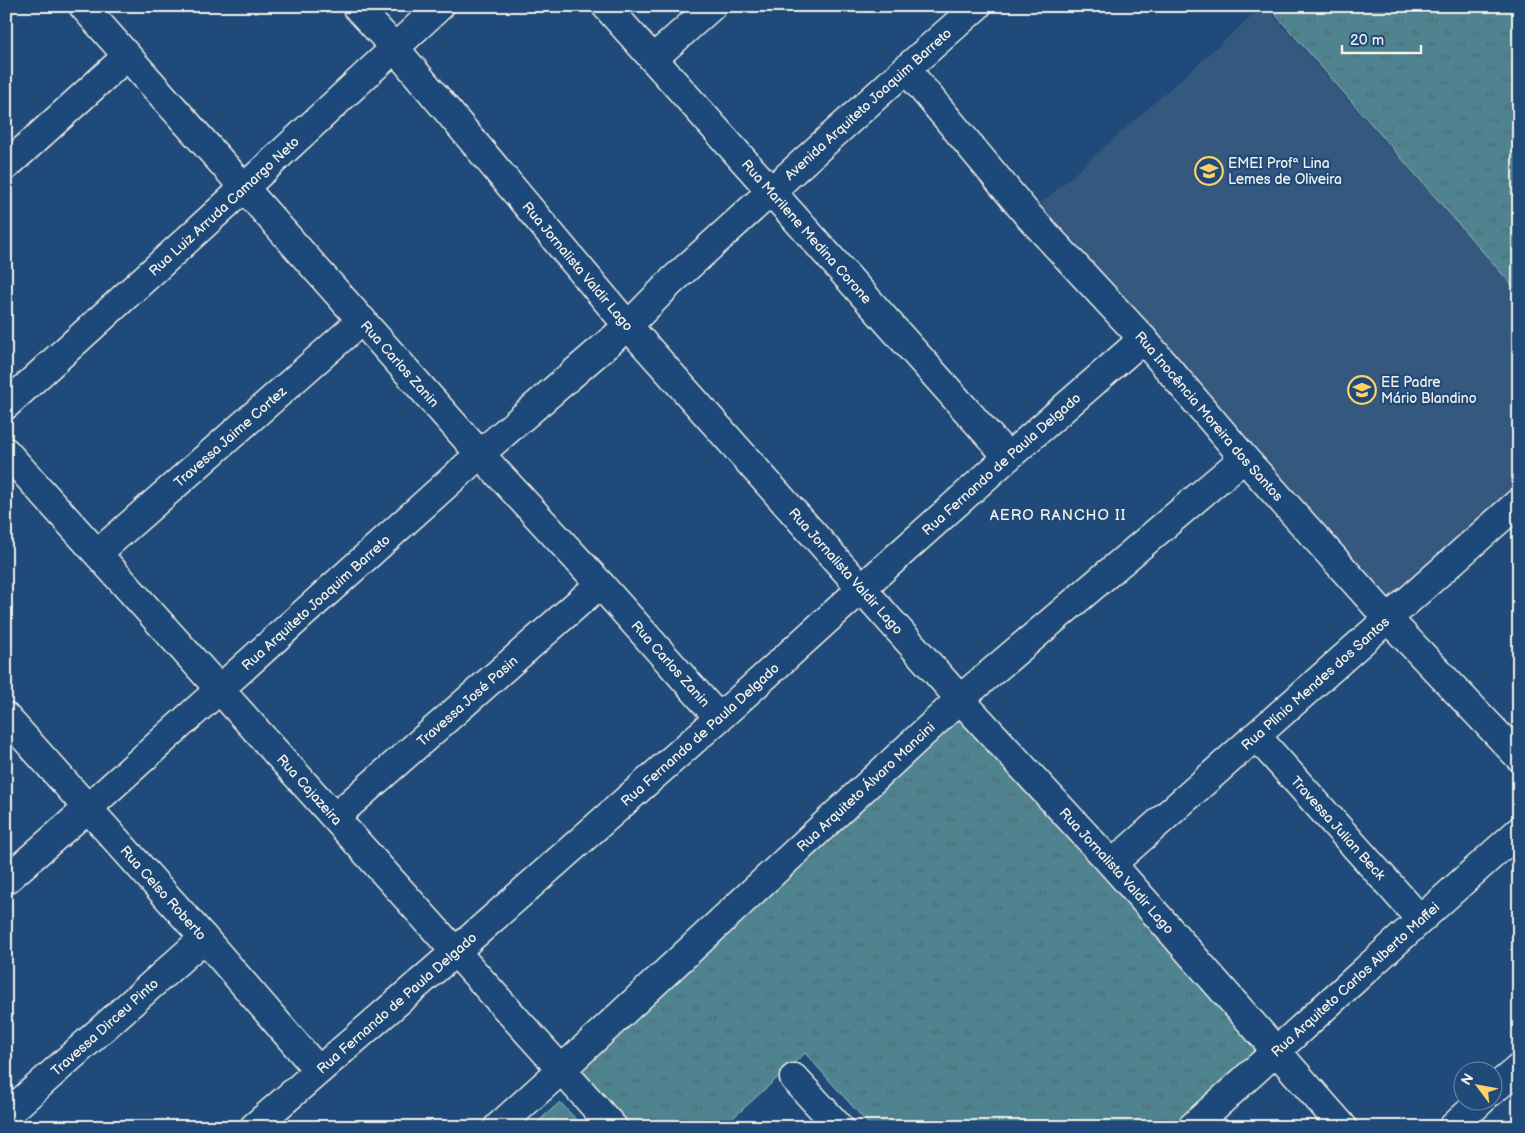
<svg xmlns="http://www.w3.org/2000/svg" width="1525" height="1133" viewBox="0 0 1525 1133" font-family="'Balsamiq Sans',sans-serif">
  <defs>
    <pattern id="park-tufts" width="24" height="20" patternUnits="userSpaceOnUse" patternTransform="scale(1.25)"><rect width="24" height="20" fill="#50838f"/><path d="M3 7l-1-3M5 7V3M7 7l1-3M15 17l-1-3M17 17v-4M19 17l1-3" fill="none" stroke="#4d6b72"/></pattern>
  </defs>
  <rect width="100%" height="100%" fill="#1f4a7a"/>
  <filter id="ink" filterUnits="userSpaceOnUse"><feTurbulence type="fractalNoise" baseFrequency=".02" numOctaves="2"/><feDisplacementMap in="SourceGraphic" scale="10" xChannelSelector="R" yChannelSelector="G"/><feConvolveMatrix kernelMatrix="1 2 1 2 8 2 1 2 1" color-interpolation-filters="sRGB"/></filter>
  <g filter="url(#ink)">
    <path fill="#35587e" d="M1263,6H1265L1519,293V491L1390,601L1160,338L1037,207Z"/>
    <path fill="url(#park-tufts)" stroke="#a2babc" d="M1268,6H1519V293Z
      M958,713L1103,873L1259,1054L1175,1127H871L805,1053L723,1127H632L579,1072Z
      M560,1102L583,1127H532Z"/>
    <g fill="none" stroke-linecap="round" stroke-linejoin="round">
      <defs>
        <g id="minor">
          <path id="s1" d="M83,6L480,454L600,584L719,718"/>
          <path id="s2" d="M606,6L1008,457"/>
          <path d="M653,59L712,6"/>
          <path id="s3" d="M906,69L1027,214L1143,339L1244,458L1388,619L1519,757"/>
          <path d="M6,166L127,56"/>
          <path id="s4" d="M6,405L243,189L440,6"/>
          <path id="s5" d="M6,452L613,1127"/>
          <path id="s6" d="M98,553L362,320"/>
          <path id="s7" d="M6,717L204,938L318,1070"/>
          <path id="s8" d="M1257,737L1420,919"/>
          <path id="s9" d="M335,817L600,584"/>
          <path id="s10" d="M1112,864L1519,502"/>
          <path id="s11" d="M6,880L88,808L480,454L628,326L672,281L906,69L977,6"/>
          <path d="M794,1078L839,1127"/>
          <path d="M1492,1091L1519,1068"/>
          <path id="s12" d="M6,1115L204,938"/>
          <path id="s13" d="M254,1127L455,952L719,718L861,589L1008,457L1143,339"/>
          <path id="s14" d="M498,1127L561,1070L960,699L1244,458"/>
          <path id="s15" d="M1192,1127C1302,1029 1409,929 1519,831"/>
          <path d="M1453,1127L1482,1100"/>
        </g>
        <g id="tertiary">
          <path id="s16" d="M356,6L394,47L628,326L960,699L1112,864L1343,1127"/>
        </g>
      </defs>
      <use href="#minor" stroke="#f4f1e8" stroke-width="31"/>
      <use href="#tertiary" stroke="#f4f1e8" stroke-width="31"/>
      <use href="#minor" stroke="#1f4a7a" stroke-width="28"/>
      <use href="#tertiary" stroke="#1f4a7a" stroke-width="28"/>
    </g>
  </g>
  <defs>
    <symbol id="school-ring" viewBox="-11 -11 22 22"><circle r="9.5" fill="#1f4a7a" stroke="#ffd166" stroke-width="1.5"/><path d="M0-5L7-2L0 1L-7-2ZM-4 1L0 2.5L4 1V4Q0 6-4 4Z" fill="#ffd166"/></symbol>
  </defs>
  <g fill-rule="evenodd">
    <use href="#school-ring" x="1193" y="155" width="32" height="32"/>
    <use href="#school-ring" x="1346" y="374" width="32" height="32"/>
  </g>
  <g text-anchor="middle" stroke-width="4.5" stroke-linejoin="round" paint-order="stroke">
    <g font-size="14" fill="#f4f1e8" stroke="#1f4a7a">
      <text dy="5" stroke="none"><textPath href="#s11" startOffset="1160">Avenida Arquiteto Joaquim Barreto</textPath></text>
      <text dy="5" stroke="none"><textPath href="#s4" startOffset="295">Rua Luiz Arruda Camargo Neto</textPath></text>
      <text dy="5" stroke="none"><textPath href="#s2" startOffset="302">Rua Marilene Medina Corone</textPath></text>
      <text dy="5" stroke="none"><textPath href="#s16" startOffset="342">Rua Jornalista Valdir Lago</textPath></text>
      <text dy="5" stroke="none"><textPath href="#s1" startOffset="478">Rua Carlos Zanin</textPath></text>
      <text dy="5" stroke="none"><textPath href="#s3" startOffset="461">Rua Inocência Moreira dos Santos</textPath></text>
      <text dy="5" stroke="none"><textPath href="#s6" startOffset="176">Travessa Jaime Cortez</textPath></text>
      <text dy="5" stroke="none"><textPath href="#s13" startOffset="999">Rua Fernando de Paula Delgado</textPath></text>
      <text dy="5" stroke="none"><textPath href="#s16" startOffset="748">Rua Jornalista Valdir Lago</textPath></text>
      <text dy="5" stroke="none"><textPath href="#s11" startOffset="416">Rua Arquiteto Joaquim Barreto</textPath></text>
      <text dy="5" stroke="none"><textPath href="#s1" startOffset="882">Rua Carlos Zanin</textPath></text>
      <text dy="5" stroke="none"><textPath href="#s10" startOffset="272">Rua Plínio Mendes dos Santos</textPath></text>
      <text dy="5" stroke="none"><textPath href="#s9" startOffset="176">Travessa José Pasin</textPath></text>
      <text dy="5" stroke="none"><textPath href="#s13" startOffset="594">Rua Fernando de Paula Delgado</textPath></text>
      <text dy="5" stroke="none"><textPath href="#s14" startOffset="501">Rua Arquiteto Álvaro Mancini</textPath></text>
      <text dy="5" stroke="none"><textPath href="#s5" startOffset="454">Rua Cajazeira</textPath></text>
      <text dy="5" stroke="none"><textPath href="#s8" startOffset="122">Travessa Julian Beck</textPath></text>
      <text dy="5" stroke="none"><textPath href="#s16" startOffset="1152">Rua Jornalista Valdir Lago</textPath></text>
      <text dy="5" stroke="none"><textPath href="#s7" startOffset="236">Rua Celso Roberto</textPath></text>
      <text dy="5" stroke="none"><textPath href="#s15" startOffset="220">Rua Arquiteto Carlos Alberto Maffei</textPath></text>
      <text dy="5" stroke="none"><textPath href="#s13" startOffset="189">Rua Fernando de Paula Delgado</textPath></text>
      <text dy="5" stroke="none"><textPath href="#s12" startOffset="132">Travessa Dirceu Pinto</textPath></text>
    </g>
    <g font-size="14" fill="#f4f1e8" stroke="#1f4a7a" text-anchor="start">
      <text x="1228" y="168">EMEI Profª Lina<tspan x="1228" dy="16">Lemes de Oliveira</tspan></text>
      <text x="1381" y="387">EE Padre<tspan x="1381" dy="16">Mário Blandino</tspan></text>
    </g>
    <g font-size="15" letter-spacing="1" fill="#f4f1e8" stroke="#1f4a7a">
      <text x="1058" y="520">AERO RANCHO II</text>
    </g>
  </g>
  <rect width="1525" height="1133" fill="none" stroke="#1f4a7a" stroke-width="25"/>
  <rect x="12" y="12" width="1500" height="1108" fill="none" stroke="#f4f1e8" stroke-width="2" filter="url(#ink)"/>
  <g transform="translate(1478 1086) rotate(302)"><circle r="24" fill="#1f4a7a" stroke="#748da6"/>
  <path d="M0-4L9 19L0 12L-9 19Z" fill="#ffd166"/>
  <text y="-8" font-size="14" font-weight="bold" text-anchor="middle" fill="#f4f1e8">N</text>
  </g>
  <path d="M1342 45v8h79v-8" fill="none" stroke="#f4f1e8" stroke-width="2.5"/>
  <text x="1350" y="45" font-size="15" fill="#f4f1e8" stroke="#1f4a7a" stroke-width="4" paint-order="stroke">20 m</text>
</svg>
